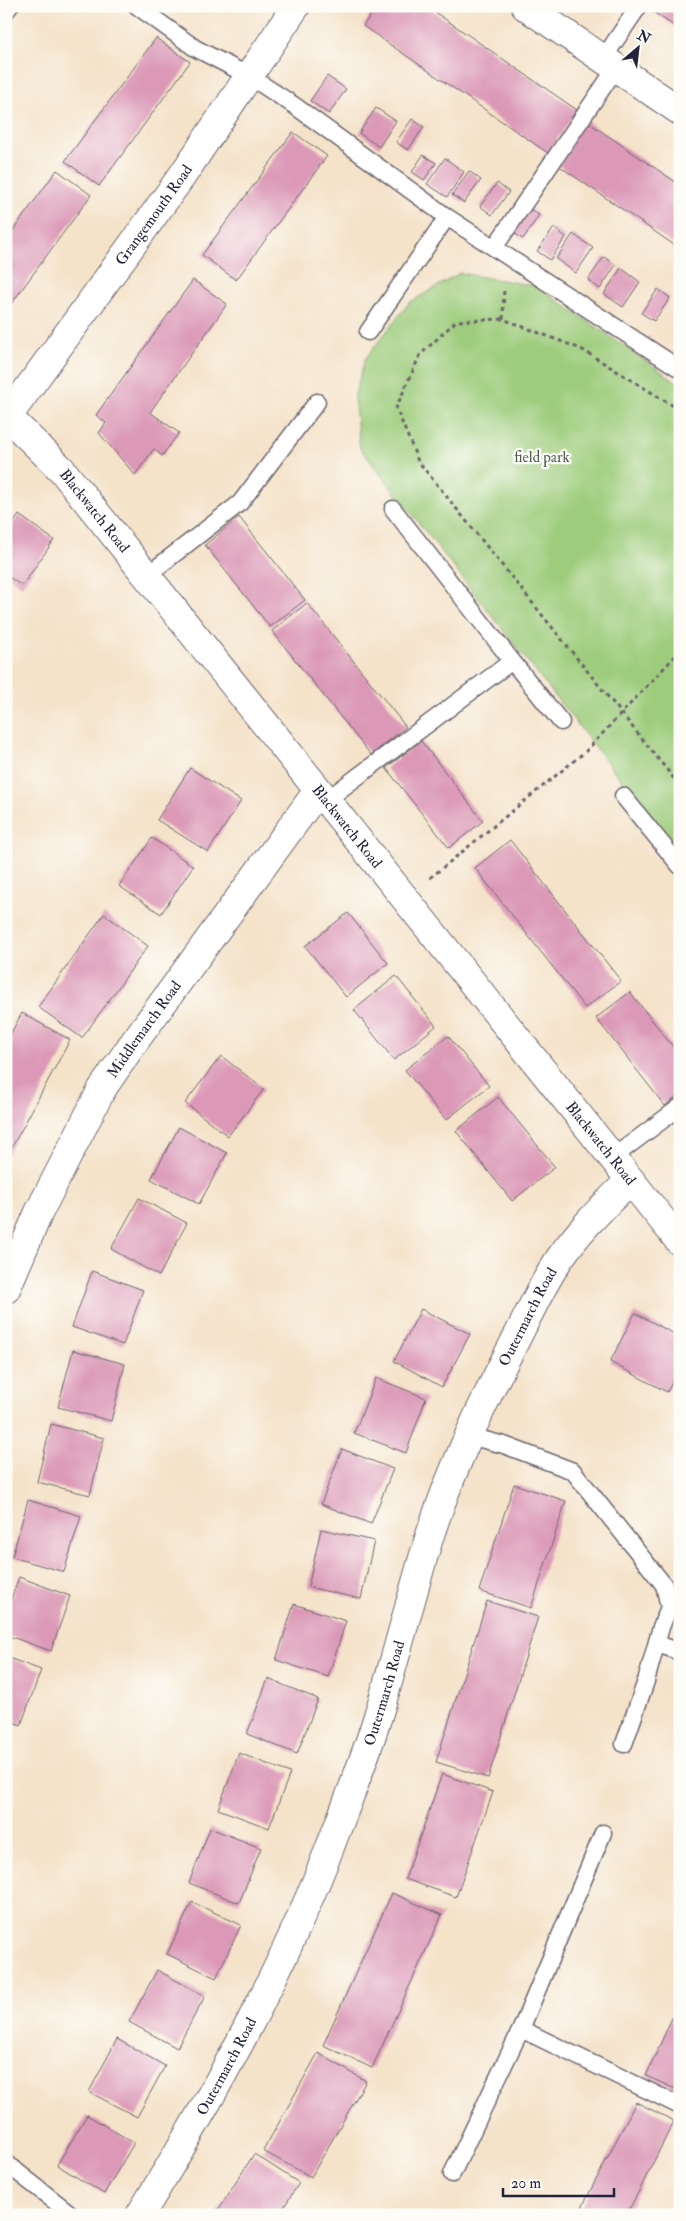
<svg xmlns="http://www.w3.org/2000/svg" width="686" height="2221" viewBox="0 0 686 2221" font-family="'IM FELL Double Pica',serif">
  <rect width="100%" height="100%" fill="#fdfcf7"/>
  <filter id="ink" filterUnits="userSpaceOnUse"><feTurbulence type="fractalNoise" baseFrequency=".02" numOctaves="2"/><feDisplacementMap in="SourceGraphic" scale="10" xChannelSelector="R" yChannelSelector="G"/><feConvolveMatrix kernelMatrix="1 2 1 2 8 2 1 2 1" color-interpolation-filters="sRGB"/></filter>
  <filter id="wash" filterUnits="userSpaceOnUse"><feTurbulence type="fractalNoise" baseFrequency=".0096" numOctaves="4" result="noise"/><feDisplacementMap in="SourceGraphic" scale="20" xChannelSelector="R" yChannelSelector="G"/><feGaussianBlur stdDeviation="1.12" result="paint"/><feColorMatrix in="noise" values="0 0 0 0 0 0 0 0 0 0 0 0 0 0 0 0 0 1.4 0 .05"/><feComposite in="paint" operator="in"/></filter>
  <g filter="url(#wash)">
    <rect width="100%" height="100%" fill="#f4e2c9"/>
    <path fill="#9dcc7b" stroke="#60775b" d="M460,273L536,286L680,384V855L360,448L354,398L365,359L409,303Z"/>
    <g id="blocks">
      <path fill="#db99b7" d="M377,6H426L577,110L548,153L363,26Z
        M655,6H680V30L652,11Z
        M156,38L190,62L99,186L65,161Z
        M327,76L346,89L329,114L310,101Z
        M376,108L396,121L379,147L359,133Z
        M412,119L424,127L408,150L396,142Z
        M585,120L680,185V249L555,163Z
        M293,132L327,156L236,280L202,255Z
        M423,155L436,163L424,180L412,172Z
        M445,158L464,172L447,197L427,184Z
        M57,170L91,195L6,311V240Z
        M469,171L481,180L464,203L452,195Z
        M497,183L509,192L492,215L480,206Z
        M527,207L539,215L523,239L510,230Z
        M554,228L566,237L550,260L537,251Z
        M573,234L593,248L576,273L556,259Z
        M604,257L616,265L600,289L588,280Z
        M621,268L640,282L623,307L604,294Z
        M193,280L227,304L150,412L179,433L162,456L154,449L135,475L99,433L106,423L96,415Z
        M658,289L670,298L654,321L641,313Z
        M19,515L54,540L22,586L6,575V534Z
        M239,517L305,600L270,627L205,545Z
        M307,603L406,727L371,755L272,631Z
        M421,741L483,821L449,848L386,768Z
        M190,768L241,801L208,852L157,820Z
        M152,838L193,866L161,914L119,886Z
        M510,840L621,981L585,1008L475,868Z
        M348,913L388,963L346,997L305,946Z
        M104,914L148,946L82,1038L38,1007Z
        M396,976L436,1026L394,1060L354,1010Z
        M630,992L680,1056V1094L665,1106L596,1018Z
        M22,1013L70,1040L6,1158V1042Z
        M448,1036L489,1086L446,1120L405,1070Z
        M221,1056L264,1089L228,1136L185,1103Z
        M498,1097L555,1167L512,1201L456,1131Z
        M179,1127L227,1153L199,1204L151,1179Z
        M139,1198L187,1223L159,1276L111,1249Z
        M92,1271L143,1290L123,1345L72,1327Z
        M421,1309L470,1334L442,1387L394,1361Z
        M635,1313L680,1337V1367L667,1392L610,1362Z
        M73,1350L125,1364L111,1421L58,1407Z
        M376,1378L426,1398L406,1453L354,1433Z
        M51,1424L104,1438L90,1495L37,1482Z
        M342,1449L393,1469L371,1524L321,1504Z
        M514,1484L566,1501L531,1608L479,1591Z
        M28,1500L81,1516L64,1572L12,1557Z
        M321,1529L374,1541L361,1599L308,1587Z
        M19,1577L70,1596L51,1651L6,1635V1614Z
        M487,1601L538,1617L488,1778L436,1762Z
        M294,1604L346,1621L328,1677L276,1660Z
        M6,1657L41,1670L21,1725L6,1720Z
        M268,1679L318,1699L297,1754L247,1734Z
        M239,1753L290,1773L269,1828L218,1809Z
        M442,1774L493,1792L456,1897L405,1879Z
        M210,1828L261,1848L239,1903L189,1883Z
        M392,1893L442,1915L372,2068L323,2045Z
        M192,1902L241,1925L216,1978L167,1954Z
        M157,1970L205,1996L177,2048L129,2022Z
        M680,2000V2091L646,2076Z
        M117,2039L165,2066L137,2117L89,2092Z
        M318,2053L366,2081L311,2177L263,2151Z
        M636,2102L674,2121L639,2191L626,2215H578Z
        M87,2115L134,2143L104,2194L57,2165Z
        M254,2154L299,2183L279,2215H215Z"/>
    </g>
  </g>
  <g filter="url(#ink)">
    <use href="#blocks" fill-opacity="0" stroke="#6c656d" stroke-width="1"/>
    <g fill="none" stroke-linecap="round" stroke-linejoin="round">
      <defs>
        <path id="service" d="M137,6L195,48L249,76L295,106L447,217L680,369
          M6,11L10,6
          M603,59L639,6
          M494,248L616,68
          M368,332L447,217
          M393,509L512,661
          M146,576L240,503L317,402
          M623,796L680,866
          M325,801L512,661L561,722
          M612,1158L680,1107
          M469,1436L504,1445L573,1471L664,1585L669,1607L661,1627L646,1681L624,1744
          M658,1644L680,1652
          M603,1833L521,2029L680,2106
          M6,2163L72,2215
          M452,2174L521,2029"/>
        <g id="minor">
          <path d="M525,6L680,111"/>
          <path id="s1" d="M8,417L62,470L680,1242"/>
          <path id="s2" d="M6,419L182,176L296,6"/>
          <path id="s3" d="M6,1289L39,1212L102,1089L132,1045L317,792"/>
          <path id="s4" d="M140,2215C215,2094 285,1967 335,1834C350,1796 365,1758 377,1719C396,1658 411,1596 430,1535C452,1467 483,1402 516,1339C530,1312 543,1283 560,1258C580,1229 606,1204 630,1180"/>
        </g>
      </defs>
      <use href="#service" stroke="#6c656d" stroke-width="19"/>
      <use href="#minor" stroke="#6c656d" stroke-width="30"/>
      <path stroke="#6c656d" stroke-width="3" stroke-dasharray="4 4" stroke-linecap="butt" d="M503,319L504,287
        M680,410L581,349L503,319L456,321L420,355L396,408L418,461L680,786
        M430,878L586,751L680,651"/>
      <use href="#service" stroke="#fff" stroke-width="16"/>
      <use href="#minor" stroke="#fff" stroke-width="28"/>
    </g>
  </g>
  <g text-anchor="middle" stroke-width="4.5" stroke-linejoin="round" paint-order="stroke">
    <g font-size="15" fill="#22223b" stroke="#fdfcf7">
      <text dy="5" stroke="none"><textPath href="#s2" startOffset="252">Grangemouth Road</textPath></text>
      <text dy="5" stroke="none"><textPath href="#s1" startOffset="128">Blackwatch Road</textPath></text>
      <text dy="5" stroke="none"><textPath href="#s1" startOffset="532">Blackwatch Road</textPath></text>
      <text dy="5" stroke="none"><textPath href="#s3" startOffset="295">Middlemarch Road</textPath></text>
      <text dy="5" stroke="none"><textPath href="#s1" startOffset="938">Blackwatch Road</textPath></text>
      <text dy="5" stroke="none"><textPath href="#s4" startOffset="982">Outermarch Road</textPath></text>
      <text dy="5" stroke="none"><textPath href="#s4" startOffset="578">Outermarch Road</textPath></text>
      <text dy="5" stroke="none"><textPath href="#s4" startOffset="172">Outermarch Road</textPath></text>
    </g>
    <g font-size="15" fill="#4d5e51" stroke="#fdfcf7">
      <text x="542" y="462">field park</text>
    </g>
  </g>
  <rect width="686" height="2221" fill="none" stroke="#fdfcf7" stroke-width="25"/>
  <g transform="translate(638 48) rotate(28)" stroke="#fdfcf7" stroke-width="4" paint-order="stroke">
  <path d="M0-4L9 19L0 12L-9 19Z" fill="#22223b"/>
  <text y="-8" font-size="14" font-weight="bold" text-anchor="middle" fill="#22223b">N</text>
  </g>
  <path d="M503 2188v8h111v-8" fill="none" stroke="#22223b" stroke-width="2.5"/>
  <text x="511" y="2188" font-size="15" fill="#22223b" stroke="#fdfcf7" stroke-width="4" paint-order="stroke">20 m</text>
</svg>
